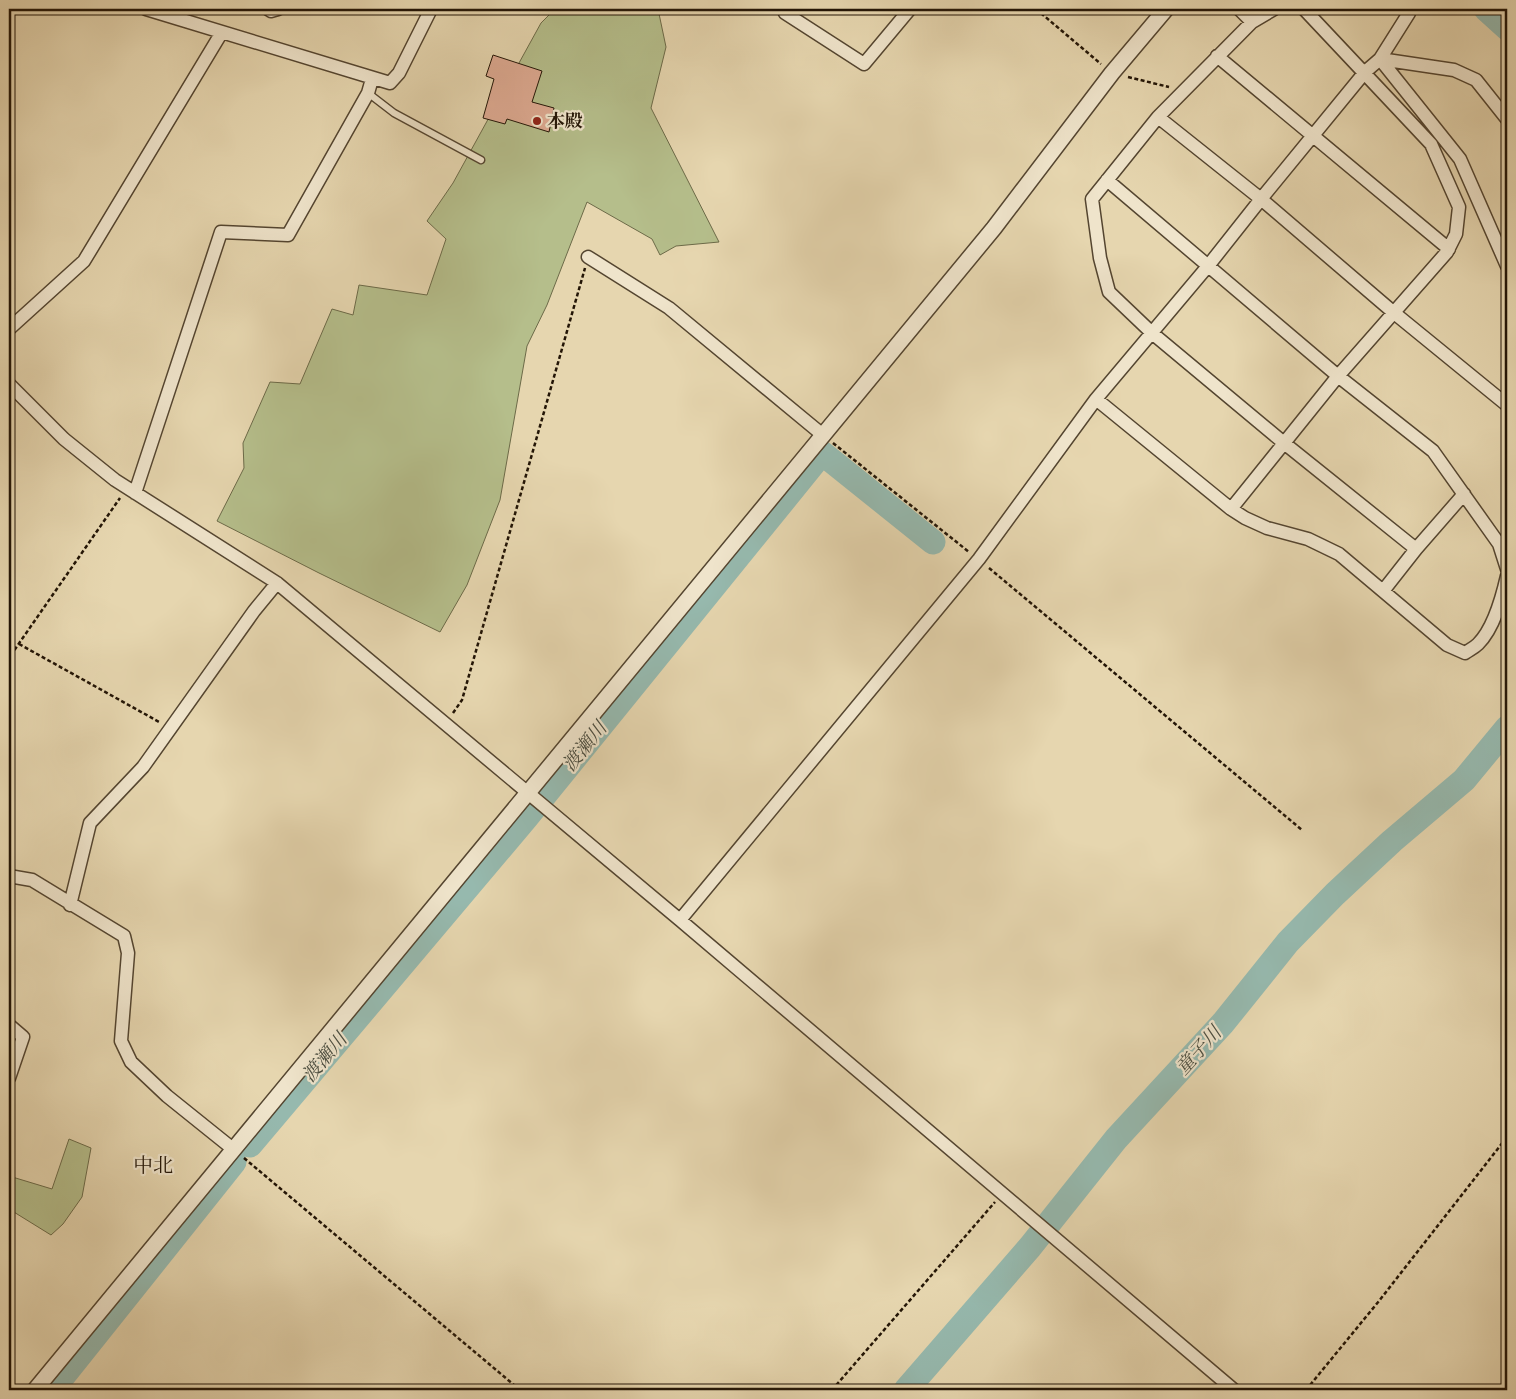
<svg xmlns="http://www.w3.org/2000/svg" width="1516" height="1399" viewBox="0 0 1516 1399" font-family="'Libre Bodoni','Noto Serif JP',serif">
  <rect width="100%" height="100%" fill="#e6d6af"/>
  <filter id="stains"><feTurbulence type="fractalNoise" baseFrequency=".004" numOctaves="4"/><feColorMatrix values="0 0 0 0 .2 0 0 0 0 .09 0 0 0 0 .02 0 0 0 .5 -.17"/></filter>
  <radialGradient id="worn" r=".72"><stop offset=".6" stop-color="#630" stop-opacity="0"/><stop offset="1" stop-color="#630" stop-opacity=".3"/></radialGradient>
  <path fill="#b5be8b" stroke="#6c6a48" d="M555,9H658L666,47L651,108L719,242L676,246L660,255L652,239L587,202L547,305L527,346L500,500L467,585L440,632L319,573L217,521L244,468L243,443L270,382L300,384L332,309L353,315L359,285L427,295L446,239L427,221L453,183L541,23Z
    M69,1139L91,1148L82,1197L63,1224L51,1235L9,1209V1176L52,1189Z"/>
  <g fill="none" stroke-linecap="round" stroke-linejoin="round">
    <path stroke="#68776b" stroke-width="4.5" d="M1433,9L1435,10L1436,9"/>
    <path stroke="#96b9ae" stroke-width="25" d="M1486,9L1507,28
      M250,1145L526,818L822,453L933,542
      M52,1390L234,1162
      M906,1390L1030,1247L1116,1139L1223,1023L1288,942L1335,894L1392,841L1464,780L1507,728"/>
  </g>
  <path fill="#dda991" stroke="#231506" d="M493,55L542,71L532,102L554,108L549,132L507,119L505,124L483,118L494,79L486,76Z"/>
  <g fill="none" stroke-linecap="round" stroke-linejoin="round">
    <defs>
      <path id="service" d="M368,93L394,113L481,160"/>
      <path id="minor" d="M146,9L390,83L399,73L431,9
        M268,9L271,11L278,9
        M783,9L785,13L864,64L910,9
        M1239,9L1252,22
        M1274,9L1252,22L1158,117L1092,199L1100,258L1109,292L1152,333L1284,443L1416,549
        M1217,56L1449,249
        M1380,59L1460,159L1507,266
        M1380,59L1454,70L1476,80L1507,119
        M1158,117L1261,199L1393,312L1507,405
        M1107,180L1338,376L1433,451L1499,544L1507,569
        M588,257L669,308L824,436
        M9,329L84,261L222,32
        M9,384L64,439L115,480L277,583L680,920L1234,1390
        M1096,399L1231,509L1245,518L1267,528L1308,539L1339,554L1447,645L1465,653C1469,650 1474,648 1478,644C1494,628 1502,598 1507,576
        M135,493L221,232L288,235L368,93L372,79
        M1231,509L1338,376L1447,252L1456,234L1459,207L1431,144L1304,9
        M1383,591L1416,549L1464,494
        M9,876L32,880L124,936L128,953L121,1041L131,1062L167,1096L233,1149
        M70,905L90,823L143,767L254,611L277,583
        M680,920L979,559L1096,399L1208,266L1261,199L1365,72L1380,59L1409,13V9
        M9,1025L23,1037L9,1078"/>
      <path id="tertiary" d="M35,1390L994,228L1112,73L1166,9"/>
    </defs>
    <use href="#service" stroke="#544530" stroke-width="9"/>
    <use href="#minor" stroke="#544530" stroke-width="15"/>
    <use href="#tertiary" stroke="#544530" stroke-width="18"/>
    <path stroke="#231506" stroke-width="2.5" stroke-dasharray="4 2.5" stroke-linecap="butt" d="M1036,9L1101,64
      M1128,77L1169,87
      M833,443L969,552
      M989,568L1302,830
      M19,644L161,723
      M9,652H13L120,498
      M453,713L462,700L585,268
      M244,1158L520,1390
      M832,1390L995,1202
      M1306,1390L1379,1301L1507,1137"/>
    <use href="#service" stroke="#efe4cb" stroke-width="6"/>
    <use href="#minor" stroke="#efe4cb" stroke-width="12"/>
    <use href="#tertiary" stroke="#efe4cb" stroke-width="15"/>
  </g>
  <circle fill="#8f2418" stroke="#efe4cb" stroke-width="2" cx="537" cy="121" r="5"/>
  <g text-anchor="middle" stroke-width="4.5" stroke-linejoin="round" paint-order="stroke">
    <g font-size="18" font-weight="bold" fill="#231506" stroke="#efe4cb" text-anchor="start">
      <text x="547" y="127">本殿</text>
    </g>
    <g font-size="19" font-style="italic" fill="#4b4e41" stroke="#efe4cb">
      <text transform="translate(584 746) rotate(-51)" y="7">渡瀬川</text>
      <text transform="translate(1198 1050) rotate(-48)" y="7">童子川</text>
      <text transform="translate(324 1057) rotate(-50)" y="7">渡瀬川</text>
    </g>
    <g font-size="20" fill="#231506" stroke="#efe4cb">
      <text x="153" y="1172">中北</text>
    </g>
  </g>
  <rect width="1516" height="1399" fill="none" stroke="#e6d6af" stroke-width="30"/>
  <rect x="10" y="10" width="1496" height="1379" fill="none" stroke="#231506" stroke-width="2.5"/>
  <rect x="15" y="15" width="1486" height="1369" fill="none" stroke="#231506"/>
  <rect width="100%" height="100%" filter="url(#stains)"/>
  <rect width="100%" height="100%" fill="url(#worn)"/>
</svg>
